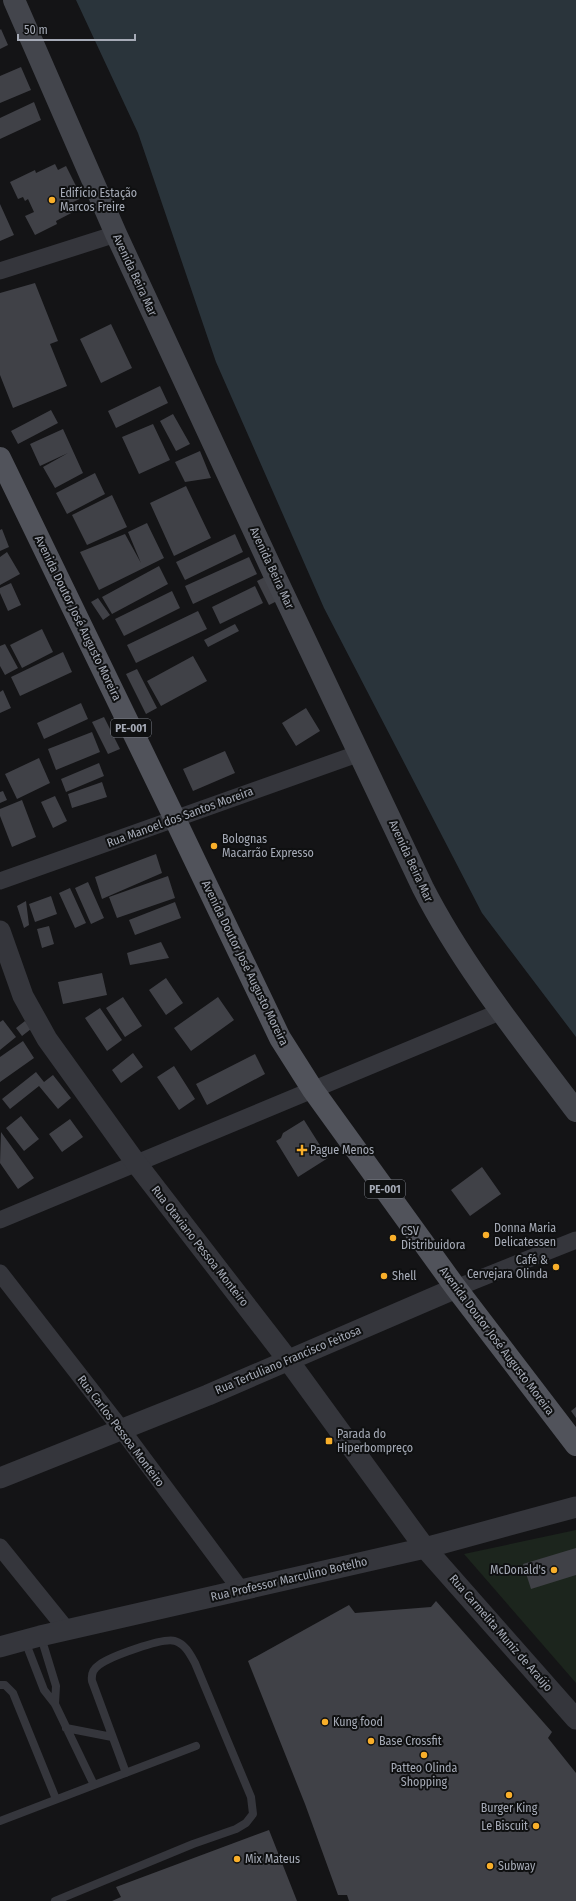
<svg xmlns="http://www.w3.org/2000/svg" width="576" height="1901" viewBox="0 0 576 1901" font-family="'Fira Sans Condensed',sans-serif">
  <rect width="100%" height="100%" fill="#141416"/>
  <path fill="#1c251d" d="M576,1530V1683L464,1554Z"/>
  <path fill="#2a343b" d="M76,0H576V1037L482,913L324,608L216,362L138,133Z"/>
  <path fill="#404147" d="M1,29L8,45L0,49V30Z
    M21,67L31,90L0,103V76Z
    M34,102L41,120L0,139V118Z
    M55,164L58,170L66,166L82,198L73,202L77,210L56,221L57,224L35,235L25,216L34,212L28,199L25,201L23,197L18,199L10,182L35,170L36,173Z
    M0,204L14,235L0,241Z
    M35,283L58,341L50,344L67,386L13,408L0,375V293Z
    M111,324L132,368L101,383L80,339Z
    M160,386L168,403L116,428L108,411Z
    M51,410L58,423L18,444L11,431Z
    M173,414L190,444L176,451L160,421Z
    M153,424L170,460L139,474L122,437Z
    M63,429L83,473L55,488L43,467L68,453L40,466L30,444Z
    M200,451L211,478L185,482L175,462Z
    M95,473L105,494L67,514L56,493Z
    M186,486L211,538L174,556L150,503Z
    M112,495L127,527L87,545L72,515Z
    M147,523L164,558L99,590L80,552L125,534L141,563L128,532Z
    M2,529L9,547L0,551V530Z
    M235,534L243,552L185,580L176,562Z
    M7,552L20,574L0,585V557Z
    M249,557L257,574L193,604L185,586Z
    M159,566L168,584L112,614L102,597Z
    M267,576L279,600L269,605L257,581Z
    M11,583L21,605L8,611L0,593V588Z
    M255,586L263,603L220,624L212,607Z
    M172,591L180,608L124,636L115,619Z
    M98,598L110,615L103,620L91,602Z
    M198,611L207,629L136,663L127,645Z
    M235,624L239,631L208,647L204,640Z
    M42,629L53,652L22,668L10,645Z
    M5,644L18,668L5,675L0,666V646Z
    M63,652L72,672L20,696L11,677Z
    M193,656L207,681L161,706L147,681Z
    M137,669L157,708L146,714L126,674Z
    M3,690L11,708L0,713V692Z
    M81,703L88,719L44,739L37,723Z
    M306,708L320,731L296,746L282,723Z
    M104,717L120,749L108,754L92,722Z
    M92,732L100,752L56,770L48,749Z
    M225,751L235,773L193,791L183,769Z
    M39,758L50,783L17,799L5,774Z
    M99,763L104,776L66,792L61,779Z
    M102,782L107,797L72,808L68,794Z
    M3,791L7,800L0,803V792Z
    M55,796L67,821L53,828L41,802Z
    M22,800L36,837L12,847L0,816V809Z
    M156,854L162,873L102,899L95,877Z
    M168,876L175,898L117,918L109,897Z
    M88,882L104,918L91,924L75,888Z
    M70,888L86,923L75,928L59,893Z
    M51,896L57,914L35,922L29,904Z
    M26,901L29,925L24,928L17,906Z
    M175,902L181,918L135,935L129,920Z
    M49,926L54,944L42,948L37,929Z
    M161,942L169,958L130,965L127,953Z
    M102,973L107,995L63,1004L58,982Z
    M166,978L183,1003L166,1015L149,990Z
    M123,997L142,1026L125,1037L106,1008Z
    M218,997L234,1020L191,1051L174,1028Z
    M100,1008L122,1040L107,1051L85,1018Z
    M3,1020L16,1037L0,1050V1022Z
    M25,1021L31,1029L22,1036L16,1028Z
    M23,1041L34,1058L0,1082V1057Z
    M133,1053L143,1067L121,1083L112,1070Z
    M255,1054L265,1074L207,1105L196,1084Z
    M174,1066L195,1099L179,1110L157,1077Z
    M36,1072L44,1082L53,1075L71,1098L58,1109L39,1086L10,1109L2,1099Z
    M21,1116L39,1139L24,1151L6,1128Z
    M70,1119L83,1137L62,1152L49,1134Z
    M304,1120L328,1158L298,1177L276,1141L281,1138L283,1133Z
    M1,1132L34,1178L18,1189L0,1163Z
    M482,1167L501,1194L470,1216L451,1190Z
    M576,1407V1418L571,1411Z
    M576,1548V1575L531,1589L523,1564Z
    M436,1601L552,1732L548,1738L576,1773V1901H349L347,1895H338L305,1804L248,1661L349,1605L355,1613L431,1607Z
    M269,1830L297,1901H112L121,1897L116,1887Z"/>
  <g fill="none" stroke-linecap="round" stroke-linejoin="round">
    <path stroke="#35363c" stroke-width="8" d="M41,1637L56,1686L55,1704
      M25,1641L44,1690L55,1704L94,1785
      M0,1685H5L13,1693L56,1799
      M66,1728L112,1737
      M0,1821L196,1746
      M55,1901L193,1844L236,1829L246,1823L253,1814L251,1797L195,1663C190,1654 185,1644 175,1641C163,1637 109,1657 99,1665C93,1669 91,1674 92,1681L126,1773"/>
    <path stroke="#35363c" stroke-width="17" d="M0,271L116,234
      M0,881L360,753
      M0,1220L502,1011
      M0,1273L122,1430L241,1590
      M456,1288L576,1240
      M0,1547L67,1630"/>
    <path stroke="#35363c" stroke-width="21" d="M0,931L23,996L47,1039L136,1163L288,1360L425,1548L576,1719
      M0,1478L208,1395L456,1288
      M0,1647L40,1636L425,1548L576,1507"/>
    <path stroke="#43454c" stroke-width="22" d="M14,0L116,234L273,572L423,888C464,968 522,1039 576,1111"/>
    <path stroke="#51535b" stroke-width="22" d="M0,458L175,819L280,1038L313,1090L456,1288L576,1445"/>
  </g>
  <g fill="#f9af2a" stroke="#0f1011" stroke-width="1.5">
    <circle cx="52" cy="200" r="4"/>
    <circle cx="214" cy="846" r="4"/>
    <path d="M300 1144h4v4h4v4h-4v4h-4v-4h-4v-4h4z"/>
    <circle cx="486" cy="1235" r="4"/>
    <circle cx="393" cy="1238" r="4"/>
    <circle cx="556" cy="1267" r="4"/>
    <circle cx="384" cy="1276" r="4"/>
    <rect x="325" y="1437" width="8" height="8" rx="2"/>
    <circle cx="554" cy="1570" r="4"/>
    <circle cx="325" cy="1722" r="4"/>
    <circle cx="371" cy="1741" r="4"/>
    <circle cx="424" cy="1755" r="4"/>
    <circle cx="509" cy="1795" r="4"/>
    <circle cx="536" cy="1826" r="4"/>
    <circle cx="237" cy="1859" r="4"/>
    <circle cx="490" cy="1866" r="4"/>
  </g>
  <g text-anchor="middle" stroke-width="4" stroke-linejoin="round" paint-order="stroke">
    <g fill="#0f1011" stroke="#797c85" stroke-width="1">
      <rect x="111" y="719" width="40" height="18" rx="3"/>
      <rect x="365" y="1180" width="40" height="18" rx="3"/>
    </g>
    <g font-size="11" font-weight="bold" fill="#a6abb7">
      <text x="131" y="732">PE-001</text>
      <text x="385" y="1193">PE-001</text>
    </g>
    <g font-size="12" fill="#a6abb7" stroke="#0f1011" text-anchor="start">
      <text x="60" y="197">Edifício Estação<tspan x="60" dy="14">Marcos Freire</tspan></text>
      <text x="222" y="843">Bolognas<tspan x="222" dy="14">Macarrão Expresso</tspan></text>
      <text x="310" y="1154">Pague Menos</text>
      <text x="494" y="1232">Donna Maria<tspan x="494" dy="14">Delicatessen</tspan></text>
      <text x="401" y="1235">CSV<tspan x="401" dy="14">Distribuidora</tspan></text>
      <text x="548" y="1264" text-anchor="end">Café &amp;<tspan x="548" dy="14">Cervejara Olinda</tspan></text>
      <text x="392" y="1280">Shell</text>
      <text x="337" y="1438">Parada do<tspan x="337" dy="14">Hiperbompreço</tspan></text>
      <text x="546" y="1574" text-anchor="end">McDonald's</text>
      <text x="333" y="1726">Kung food</text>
      <text x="379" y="1745">Base Crossfit</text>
      <text x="424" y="1772" text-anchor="middle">Patteo Olinda<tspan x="424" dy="14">Shopping</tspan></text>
      <text x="509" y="1812" text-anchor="middle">Burger King</text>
      <text x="528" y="1830" text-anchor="end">Le Biscuit</text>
      <text x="245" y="1863">Mix Mateus</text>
      <text x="498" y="1870">Subway</text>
    </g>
    <g font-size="12" fill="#a6abb7" stroke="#0f1011">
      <text transform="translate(135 275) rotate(65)" y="4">Avenida Beira Mar</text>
      <text transform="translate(272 568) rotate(65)" y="4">Avenida Beira Mar</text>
      <text transform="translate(78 618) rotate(64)" y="4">Avenida Doutor José Augusto Moreira</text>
      <text transform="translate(180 817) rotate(-20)" y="4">Rua Manoel dos Santos Moreira</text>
      <text transform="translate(411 861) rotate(65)" y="4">Avenida Beira Mar</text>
      <text transform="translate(245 963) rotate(64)" y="4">Avenida Doutor José Augusto Moreira</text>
      <text transform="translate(200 1246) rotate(52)" y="4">Rua Otaviano Pessoa Monteiro</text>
      <text transform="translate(497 1341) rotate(53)" y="4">Avenida Doutor José Augusto Moreira</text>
      <text transform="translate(288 1360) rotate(-23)" y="4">Rua Tertuliano Francisco Feitosa</text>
      <text transform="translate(121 1431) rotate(53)" y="4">Rua Carlos Pessoa Monteiro</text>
      <text transform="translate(289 1579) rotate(-13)" y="4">Rua Professor Marculino Botelho</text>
      <text transform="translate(501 1633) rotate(49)" y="4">Rua Carmelita Muniz de Araújo</text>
    </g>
  </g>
  <path d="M18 34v6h117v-6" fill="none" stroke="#a6abb7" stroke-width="2"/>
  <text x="24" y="34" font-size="12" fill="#a6abb7" stroke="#0f1011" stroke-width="3" paint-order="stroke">50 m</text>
</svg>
